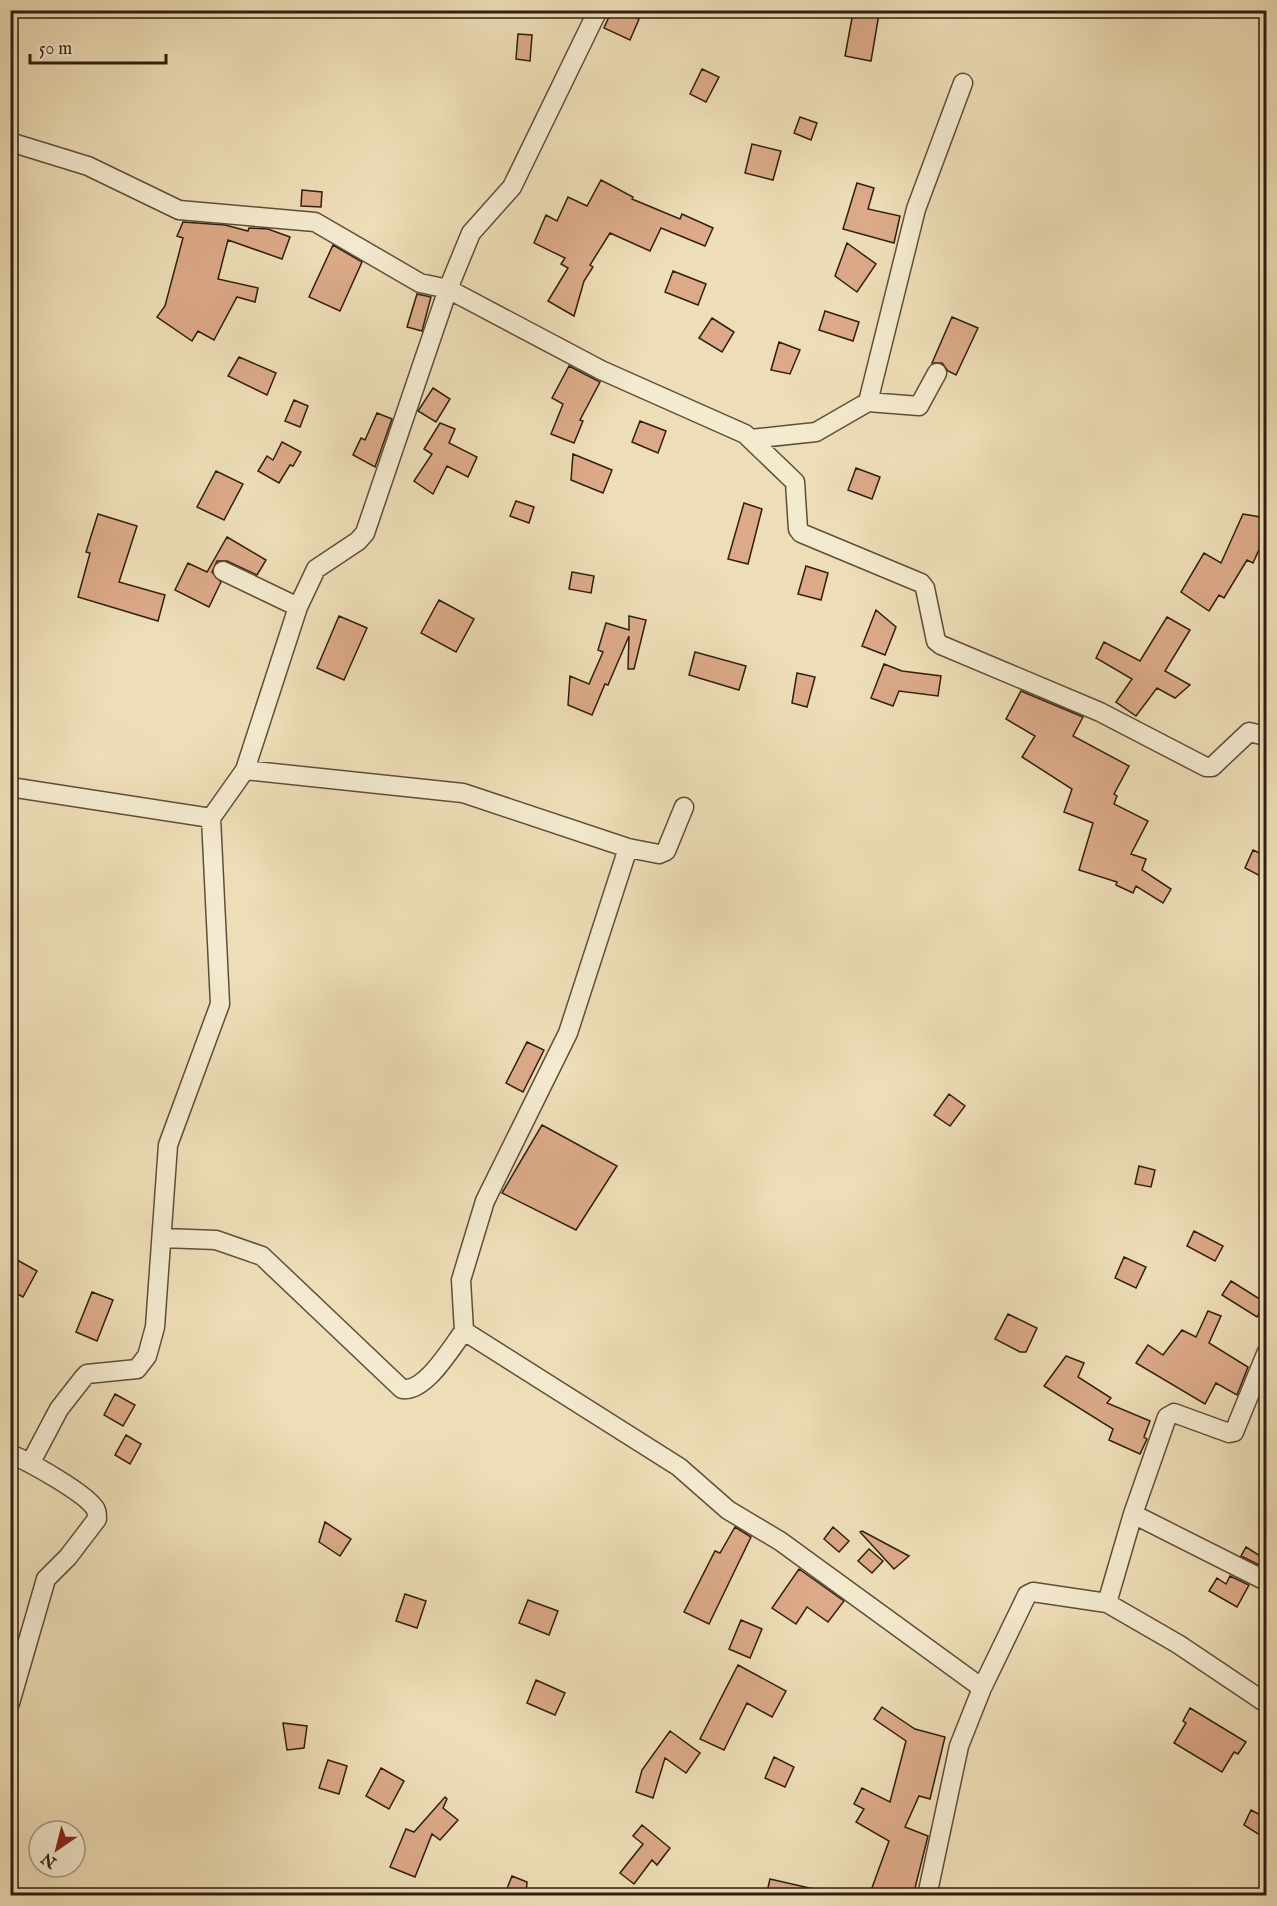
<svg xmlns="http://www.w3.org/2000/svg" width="1277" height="1906" viewBox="0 0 1277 1906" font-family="'IM FELL English',serif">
  <rect width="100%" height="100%" fill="#eedeb7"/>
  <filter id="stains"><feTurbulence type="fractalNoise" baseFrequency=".00333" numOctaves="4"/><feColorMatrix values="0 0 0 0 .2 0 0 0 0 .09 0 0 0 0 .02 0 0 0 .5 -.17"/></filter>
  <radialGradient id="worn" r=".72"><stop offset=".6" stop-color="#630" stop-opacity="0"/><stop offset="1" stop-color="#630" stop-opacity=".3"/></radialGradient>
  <path fill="#dcaa89" stroke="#311e0f" stroke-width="1.5" d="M612,10H620L639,19L630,40L604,28Z
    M879,14L871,61L845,56L852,18Z
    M518,34L532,35L530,61L516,59Z
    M702,69L719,77L706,102L690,94Z
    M800,117L817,123L811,140L794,133Z
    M752,144L781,151L773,180L745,173Z
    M601,180L633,197L632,199L680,219L682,214L713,228L705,246L661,228L650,251L610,233L590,265L593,267L584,281L574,316L548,301L568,268L561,264L565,258L534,243L546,215L557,221L568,197L587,206Z
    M857,183L874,188L868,209L900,216L894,243L843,229Z
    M302,190L322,192L321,207L301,206Z
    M183,222L225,225L248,231L249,228L268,229L290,237L282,259L228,240L218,279L258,288L255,302L237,297L214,340L198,331L192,341L157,317L165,306L183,238L177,236Z
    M847,243L876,264L857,292L835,276Z
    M333,245L362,262L340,311L309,297Z
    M673,271L706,284L698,305L665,292Z
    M417,294L431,297L422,331L407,327Z
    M825,311L859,322L853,341L819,330Z
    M952,317L978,328L956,375L948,371L942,363H932Z
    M712,318L734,332L722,352L699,338Z
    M779,342L800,350L790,374L771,370Z
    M239,357L276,373L267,395L228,376Z
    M569,366L600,382L580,420L583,421L574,443L551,434L563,404L552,398Z
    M433,388L450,399L436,422L418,411Z
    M294,400L308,406L300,427L285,421Z
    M377,413L392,419L375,467L353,455L361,438L365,440Z
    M640,421L666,431L658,453L632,442Z
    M440,423L455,429L449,443L477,457L468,477L447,466L433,494L414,481L432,454L424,449Z
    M282,442L301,452L293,466L290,465L279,483L258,471L267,456L273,460Z
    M573,454L612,470L603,493L571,480Z
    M856,468L880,477L872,499L848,490Z
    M216,471L243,484L224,520L197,507Z
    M516,501L534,507L529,523L510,516Z
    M744,503L762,509L748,564L728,559Z
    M98,514L137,526L119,582L165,595L158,621L78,597L90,553L86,552Z
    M1243,514L1266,518V534L1253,563L1247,560L1224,598L1219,595L1209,611L1181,592L1204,553L1221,563Z
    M227,537L266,560L257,575L227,561H217L212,572L221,582L209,607L175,590L188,563L207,572Z
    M806,566L828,573L821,600L798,594Z
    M572,572L594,576L591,593L569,589Z
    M439,600L474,619L456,652L421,633Z
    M876,610L896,627L885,655L862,646Z
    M339,616L367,628L344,680L317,668Z
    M629,616L646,620L634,669H628L629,636L608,685L605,684L592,715L568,705L570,676L589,684L603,652L598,650L606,623L629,630Z
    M1167,617L1190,630L1165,671L1190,685L1175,698L1157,688L1136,716L1116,702L1132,679L1096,658L1104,642L1140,661Z
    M695,652L746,666L739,690L689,675Z
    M884,664L902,671L941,676L938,696L899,691L893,706L871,698Z
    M797,673L815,677L807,707L792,703Z
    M1021,691L1083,717L1073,736L1129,766L1114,794L1117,796L1114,804L1148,821L1131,854L1146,859L1142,870L1171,889L1163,903L1136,886L1133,893L1116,885L1117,882L1079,870L1093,823L1064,812L1072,789L1022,757L1035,736L1006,719Z
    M1253,850L1266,856V879L1245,868Z
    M527,1042L544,1050L523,1092L506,1083Z
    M949,1094L965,1106L950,1126L934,1115Z
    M542,1125L617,1166L576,1230L502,1193Z
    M1139,1166L1155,1170L1151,1187L1135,1184Z
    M1194,1231L1223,1246L1215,1261L1187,1246Z
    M10,1256L37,1271L23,1297L10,1290Z
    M1124,1257L1146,1267L1136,1288L1115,1278Z
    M1231,1281L1266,1303L1257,1317L1222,1295Z
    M92,1292L113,1300L97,1341L76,1332Z
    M1208,1311L1221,1316L1209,1343L1248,1367L1237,1395L1216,1383L1205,1404L1136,1363L1148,1345L1163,1355L1182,1330L1196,1337Z
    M1008,1314L1037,1328L1026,1352H1020L995,1339Z
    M1066,1356L1084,1363L1078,1377L1111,1398L1107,1403L1150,1421L1144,1437L1147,1439L1140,1454L1109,1440L1113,1429L1044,1386Z
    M115,1394L135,1405L123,1426L104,1415Z
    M126,1435L141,1444L130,1464L115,1455Z
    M325,1522L351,1539L340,1556L319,1542Z
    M735,1527L751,1537L709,1624L684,1612L715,1551L720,1553Z
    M833,1527L849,1541L839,1552L824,1539Z
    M862,1531L909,1556L894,1569L860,1532Z
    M1246,1547L1265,1559L1261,1566L1241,1556Z
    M869,1549L883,1561L872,1573L858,1561Z
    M799,1569L844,1601L828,1622L807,1607L796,1624L772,1608Z
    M1230,1576L1249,1585L1237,1607L1209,1591L1217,1578L1226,1584Z
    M405,1594L426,1601L417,1628L396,1621Z
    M528,1600L558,1611L549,1635L519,1623Z
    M741,1620L762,1629L750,1658L729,1649Z
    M738,1665L786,1691L772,1717L747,1703L724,1750L700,1739Z
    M536,1680L565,1693L555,1715L527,1703Z
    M882,1707L915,1729L945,1737L930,1799L919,1796L905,1827L928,1836L913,1896H869L889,1841L856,1822L864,1809L854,1804L862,1788L890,1802L906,1741L874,1719Z
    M1190,1708L1246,1742L1238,1754L1234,1752L1222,1772L1174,1743L1186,1723L1183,1721Z
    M283,1723L307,1726L304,1748L287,1750Z
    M670,1731L700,1753L686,1773L665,1758L653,1798L636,1792L642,1770Z
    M774,1757L794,1767L785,1787L765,1778Z
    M328,1760L347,1766L339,1794L319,1788Z
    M381,1768L404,1781L389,1809L366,1796Z
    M445,1797L447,1799L443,1808L458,1820L440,1840L432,1834L415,1877L390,1867L406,1829L414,1832Z
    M1251,1810L1266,1818V1839L1244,1825Z
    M642,1825L670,1848L657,1865L652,1860L634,1884L620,1873L643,1844L633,1836Z
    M512,1876L527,1882L526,1896H504Z
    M770,1879L814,1889L813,1896H766Z"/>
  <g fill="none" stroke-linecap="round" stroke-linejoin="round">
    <defs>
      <path id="minor" d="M10,142L88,166L179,210L315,222L420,283L448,289L601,370L745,434L795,482L798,529L801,533L921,583L925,588L936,641L941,645L1100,712L1206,767H1212L1249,732L1266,736
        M868,402L916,209L963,83
        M751,439L816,432L868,402L919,406L937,373
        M223,571L298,607
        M245,770L463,793L628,848L659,854L666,851L684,807
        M10,787L211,818
        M163,1238L216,1240L262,1256L402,1389C425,1393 451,1348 464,1331L461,1280L485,1201L568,1033L628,848
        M464,1331L679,1467L728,1510L780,1541L982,1688
        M10,1454C28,1461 88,1494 96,1510C97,1511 97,1518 97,1519L68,1557L46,1579L10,1703
        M31,1462L59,1409L84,1377L87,1374L137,1369L147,1356L155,1327L168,1145L220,1004L211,818L245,770L298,607L316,569L358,541L365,533L448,289L471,233L512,187L598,10
        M1133,1514L1266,1581
        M1107,1603L1178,1644L1266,1703
        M927,1896L959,1746L982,1688L1027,1595L1033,1592L1107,1603L1133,1514L1167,1417L1174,1413L1229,1433L1234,1432L1266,1354"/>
    </defs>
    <use href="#minor" stroke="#604e39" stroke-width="21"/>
    <use href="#minor" stroke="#f4ead0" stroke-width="18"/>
  </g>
  <rect width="1277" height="1906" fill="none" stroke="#eedeb7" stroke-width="36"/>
  <rect x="12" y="12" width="1253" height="1882" fill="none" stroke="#311e0f" stroke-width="3"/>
  <rect x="18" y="18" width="1241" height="1870" fill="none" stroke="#311e0f" stroke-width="1.5"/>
  <g transform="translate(57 1849) rotate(215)"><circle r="28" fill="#f4ead0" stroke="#a69883" stroke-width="1.5"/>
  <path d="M0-4.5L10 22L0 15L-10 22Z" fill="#8f2418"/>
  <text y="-9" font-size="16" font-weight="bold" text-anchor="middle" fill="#311e0f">N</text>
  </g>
  <path d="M30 54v9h136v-9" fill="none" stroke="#311e0f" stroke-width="3"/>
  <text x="39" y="54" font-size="18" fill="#311e0f" stroke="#f4ead0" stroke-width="4.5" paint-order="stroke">50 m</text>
  <rect width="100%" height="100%" filter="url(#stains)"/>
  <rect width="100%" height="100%" fill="url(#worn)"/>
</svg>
